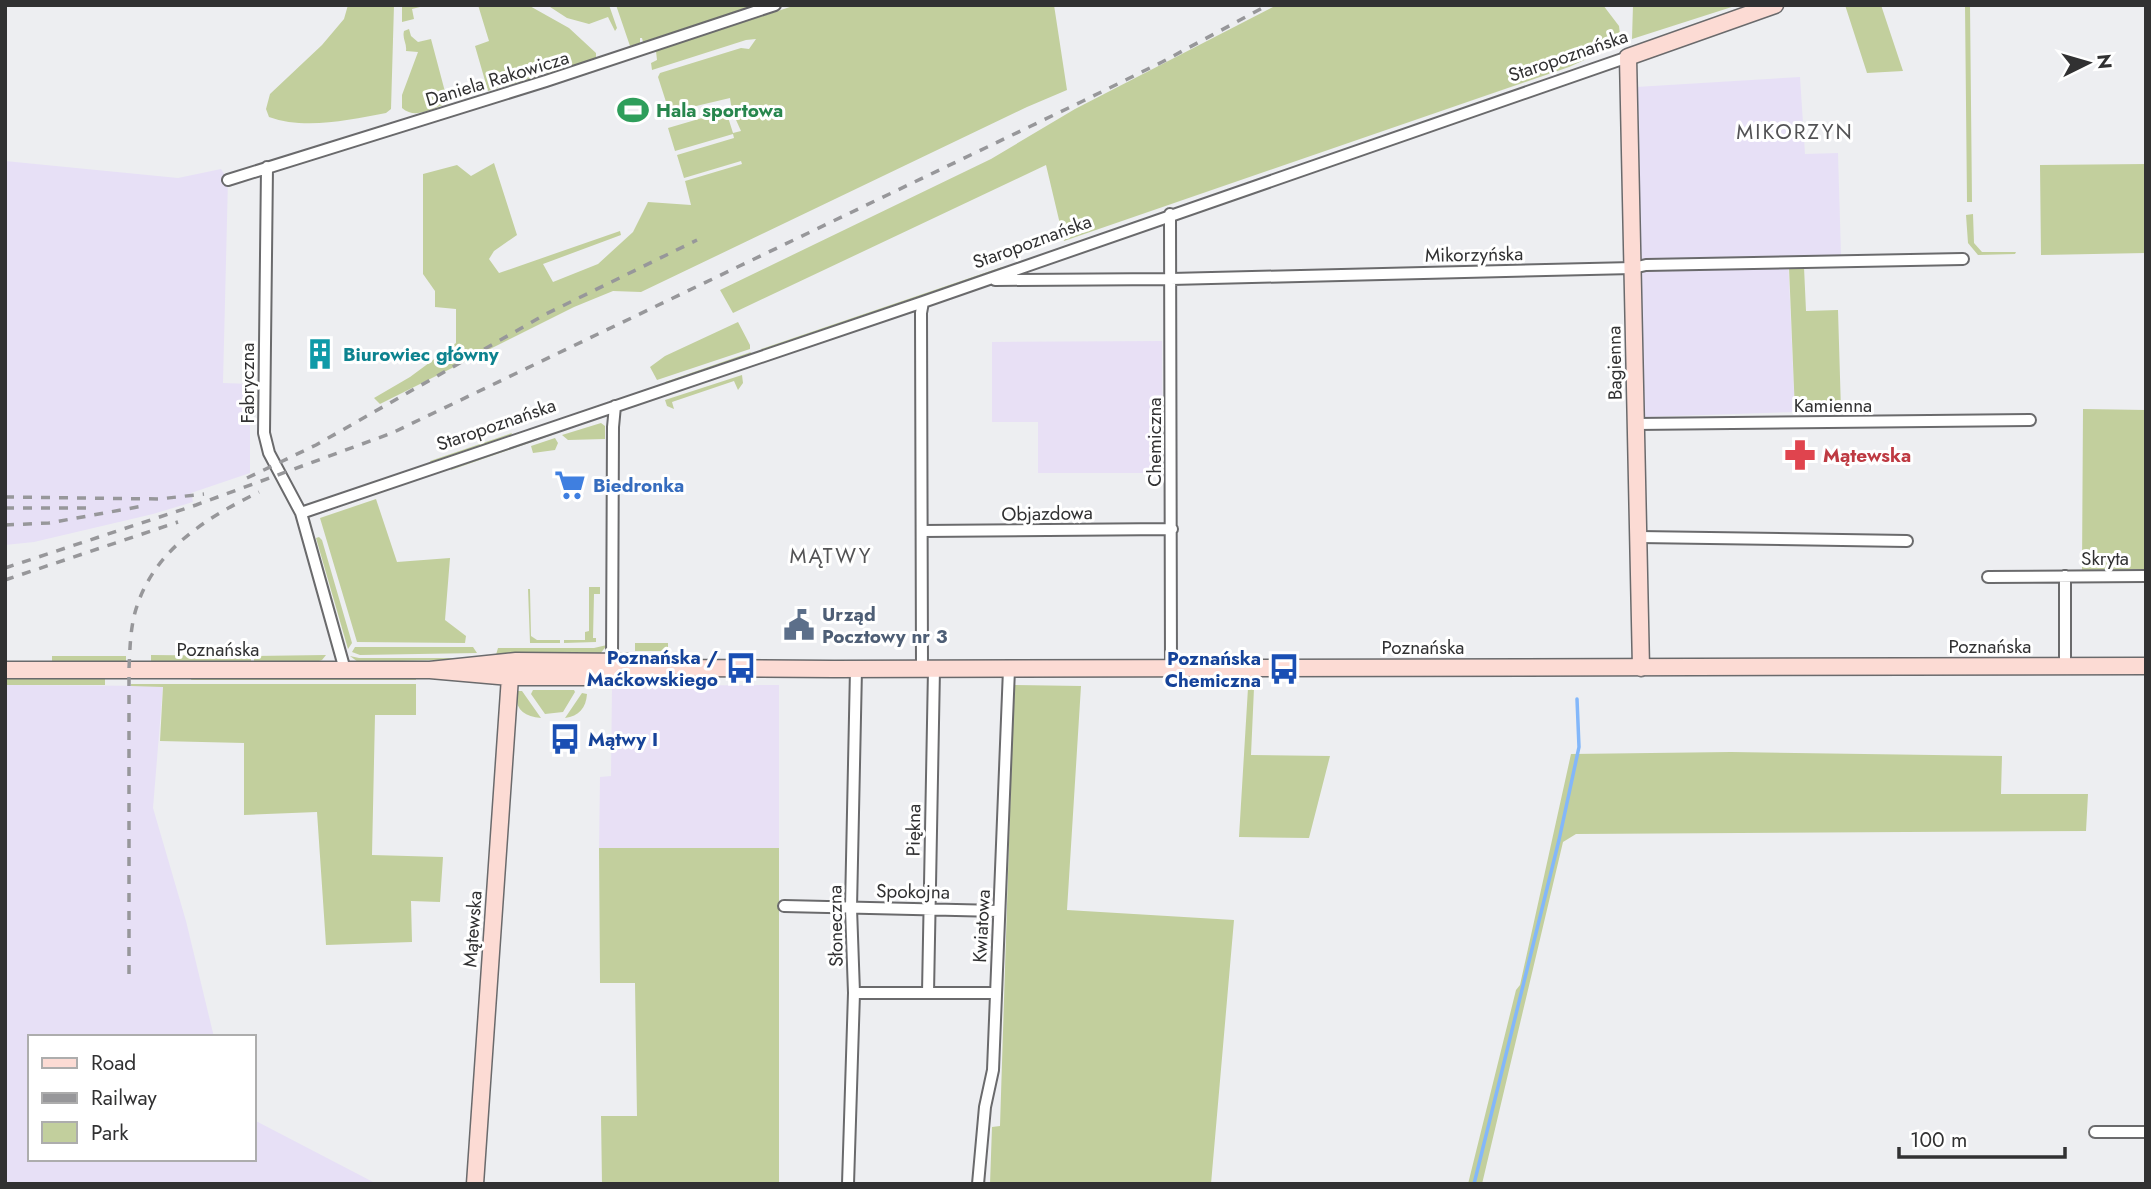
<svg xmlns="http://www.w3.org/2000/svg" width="2151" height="1189" viewBox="0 0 2151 1189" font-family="Jost,sans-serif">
  <rect width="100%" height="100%" fill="#edeef1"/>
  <path fill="#e7e0f6" d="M1800,77L1805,154L1838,153L1841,255L1788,258L1795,412L1643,417L1636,87Z
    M5,161L178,178L221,169L228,180L223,383L252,384V409L250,410V473L191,493L193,502L153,514L34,542L5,545Z
    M5,685L163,686L153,808L186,921L214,1037H30V1159H254V1120L377,1184H5Z"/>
  <path fill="#e8e0f5" d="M1162,341L1163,473H1038V422H992V342Z
    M779,685V848H599L600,777L611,776L612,686Z"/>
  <path fill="#c2cf9d" d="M348,5H394L391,109L386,113C349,120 305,130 269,117L266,109L270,94L322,45L344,19Z
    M402,5H424V6L412,9L414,19L402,22Z
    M478,5H528L569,28L596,53V58L547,74L541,56L537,57L536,77L488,91L475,46L489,41Z
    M547,5H609L617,28L615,31L608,17L589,24L567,18Z
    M616,5H755L643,42L642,38H640V43L630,46Z
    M796,5H1054L1067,90L1027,107L641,292L613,291L574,307L380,404L374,398L410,377L456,343V309L435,307V291L423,274V174L457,165L471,176L494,163L517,235L494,251L489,259L499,273L620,231L621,235L543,264L553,282L598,264L633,232L648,202L691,205L685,181L742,164L741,161L684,178L677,155L734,138L733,134L675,151L668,128L726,111L733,133L741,131L732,111L730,98L675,111L668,108L658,77L660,73L741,48L749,49L756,39L746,40L652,70L651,63L657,60L656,51Z
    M1277,5H1603L1619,26L1621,43L1569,67L1064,241L1046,165L733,313L720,290L991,159L1075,109Z
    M1633,5H1738L1632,39Z
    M1845,5H1881L1903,71L1867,73Z
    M1965,5H1970L1972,202H1967Z
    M409,29L411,36L418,42L431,39L448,103C433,108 416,120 402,108V95L418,52L406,51C407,43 402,39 404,31Z
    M2146,164V253L2041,255L2040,165Z
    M1973,214L1974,243L1982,252H2016L2015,254L1978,255L1968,243L1966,215Z
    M1002,267L1000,270L764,352L761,349Z
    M1789,267H1804L1806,311L1838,310L1841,411L1795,412Z
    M738,322L750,345V349L657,380L650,367L665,356Z
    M751,352L748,358L666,385L665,382Z
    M742,375L743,383L738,390L734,381L672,402L674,409L667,406L665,400Z
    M2083,409L2146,410V569L2082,570Z
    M601,423L605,426V439L568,440L562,435Z
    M512,433L511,435L431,463L430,461Z
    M550,434L552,435L451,470V468Z
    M555,438L558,443L555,450L533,453L531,446Z
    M376,499L397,562L450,558L445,620L466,636L465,643L357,642L320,518Z
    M319,537L322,540L352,643L348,649L316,538Z
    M589,587H600V594H594L593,638H596V642L564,643V640H585V632L589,631Z
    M528,589H530L531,636L537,640H560V643H530Z
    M635,643H668V651H635Z
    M607,645L600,654L495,658L498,648H594Z
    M355,647H473L477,653L360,655L352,652Z
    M151,655L251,656V662L151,661Z
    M326,655L322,660L316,662H254V656Z
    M52,656H126V661H52Z
    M350,656L359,658H465L480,656L482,659L358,662Z
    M416,676V680H191L192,677Z
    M5,678H105V685H5Z
    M131,684H416V715H375L372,855L443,857L440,902L411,901L412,942L326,945L317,812L244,815V743L160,741L163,687L131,686Z
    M1014,685L1081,686L1067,910L1234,920L1211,1184H990L992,1127L1000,1126Z
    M1248,688H1254L1251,755L1330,756L1309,838L1239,837Z
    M533,690H574L575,692L563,712L545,714L531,694Z
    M517,691H522L541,718C523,717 514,708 517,691Z
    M582,693L587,694C586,708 579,716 565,718Z
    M1731,752L2002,756L2001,794H2088L2086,831L1576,834L1563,842L1482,1184H1468L1516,990L1520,985L1571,754Z
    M599,848H779V1184H602L601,1116H637L635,983H600Z"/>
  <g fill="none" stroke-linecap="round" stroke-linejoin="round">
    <path stroke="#83b7fa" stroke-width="3.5" d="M1474,1184L1559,840L1579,747L1577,699"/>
    <defs>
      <path id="street" d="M267,167L264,433L269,453L301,513L345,670
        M228,180L546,81L775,5
        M1170,214L1171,669
        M995,280L1171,279L1633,268L1646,265L1963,259
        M1636,424L2030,420
        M301,513L923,302L1628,57
        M922,531L1172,529
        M1639,537L1907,541
        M2065,576V667
        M1988,577L2146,576
        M612,665L613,427L615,406
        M922,668L921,313L923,302
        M784,906L999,911
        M854,993H995
        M928,993L934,669
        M2095,1132H2146
        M848,1184L854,993L851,908L856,669
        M978,1184L985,1107L993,1070L1009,669"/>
      <path id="secondary" d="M1641,668L1628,57L1775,5
        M5,670H430L510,677H595L664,672
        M430,670L516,661L631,662L701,668L834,669L2146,666
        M475,1184L510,677L517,672"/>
    </defs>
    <use href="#street" stroke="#6a6a6c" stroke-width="14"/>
    <use href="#secondary" stroke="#6a6a6c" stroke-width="19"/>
    <use href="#street" stroke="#fff" stroke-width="10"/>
    <use href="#secondary" stroke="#fcdbd4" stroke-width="16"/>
    <path stroke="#97979a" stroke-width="3.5" stroke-dasharray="9 9" stroke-linecap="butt" d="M247,478L316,445L546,314L697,240
      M5,497L159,499L204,494
      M5,508H93
      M5,525L49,523L143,506
      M5,568L196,505L392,433L1083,101L1162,62L1268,5
      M5,580L178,522
      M129,974V669C130,649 130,629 136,609C154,550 206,518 259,492"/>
  </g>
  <defs>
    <symbol id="stadium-bare" viewBox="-9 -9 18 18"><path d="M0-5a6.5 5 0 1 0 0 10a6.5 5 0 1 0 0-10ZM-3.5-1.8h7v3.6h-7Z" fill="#2e9e5b" stroke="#fff" stroke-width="2.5" paint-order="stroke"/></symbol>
    <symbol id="building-bare" viewBox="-9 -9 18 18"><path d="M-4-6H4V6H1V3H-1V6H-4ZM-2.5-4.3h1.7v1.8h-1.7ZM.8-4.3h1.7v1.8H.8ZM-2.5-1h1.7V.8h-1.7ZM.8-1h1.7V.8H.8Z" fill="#0f9aa8" stroke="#fff" stroke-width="2.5" paint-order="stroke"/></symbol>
    <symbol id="pharmacy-bare" viewBox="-9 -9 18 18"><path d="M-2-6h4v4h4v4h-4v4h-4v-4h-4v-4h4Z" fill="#e0444e" stroke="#fff" stroke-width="2.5" paint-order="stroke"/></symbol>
    <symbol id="supermarket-bare" viewBox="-9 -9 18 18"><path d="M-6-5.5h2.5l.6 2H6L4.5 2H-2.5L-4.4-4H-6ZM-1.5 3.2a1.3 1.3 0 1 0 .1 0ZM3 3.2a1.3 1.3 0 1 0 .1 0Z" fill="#3f7fe0" stroke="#fff" stroke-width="2.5" paint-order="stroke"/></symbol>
    <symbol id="civic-bare" viewBox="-9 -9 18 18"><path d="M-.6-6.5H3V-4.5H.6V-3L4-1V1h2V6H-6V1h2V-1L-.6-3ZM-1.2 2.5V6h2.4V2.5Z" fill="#5c6f8a" stroke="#fff" stroke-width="2.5" paint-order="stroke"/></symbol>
    <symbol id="bus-bare" viewBox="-9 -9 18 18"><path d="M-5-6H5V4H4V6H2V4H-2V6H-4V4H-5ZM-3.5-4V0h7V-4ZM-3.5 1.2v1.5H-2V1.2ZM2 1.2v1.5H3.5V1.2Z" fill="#1a4fb4" stroke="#fff" stroke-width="2.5" paint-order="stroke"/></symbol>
  </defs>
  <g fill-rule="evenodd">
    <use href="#stadium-bare" x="611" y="88" width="44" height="44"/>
    <use href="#building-bare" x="298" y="332" width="44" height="44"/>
    <use href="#pharmacy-bare" x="1778" y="433" width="44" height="44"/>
    <use href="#supermarket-bare" x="548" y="463" width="44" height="44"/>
    <use href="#civic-bare" x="777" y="603" width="44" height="44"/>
    <use href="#bus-bare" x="719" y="646" width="44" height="44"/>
    <use href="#bus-bare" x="1262" y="647" width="44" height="44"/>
    <use href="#bus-bare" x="543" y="717" width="44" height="44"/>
  </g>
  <g text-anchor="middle" stroke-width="6" stroke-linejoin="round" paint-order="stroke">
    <g font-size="19" fill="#313132" stroke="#fff">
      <text transform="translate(1568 55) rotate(-19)" y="7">Staropoznańska</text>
      <text transform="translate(497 78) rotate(-17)" y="7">Daniela Rakowicza</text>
      <text transform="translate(1032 241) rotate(-20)" y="7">Staropoznańska</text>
      <text transform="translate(1474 254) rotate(-1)" y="7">Mikorzyńska</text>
      <text transform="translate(1614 363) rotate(-91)" y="7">Bagienna</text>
      <text transform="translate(247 383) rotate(-90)" y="7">Fabryczna</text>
      <text x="1833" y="412">Kamienna</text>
      <text transform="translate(496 424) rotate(-19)" y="7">Staropoznańska</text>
      <text transform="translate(1154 442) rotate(-90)" y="7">Chemiczna</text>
      <text transform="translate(1047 513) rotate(-1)" y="7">Objazdowa</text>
      <text x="2105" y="565">Skryta</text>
      <text x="1990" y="653">Poznańska</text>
      <text x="1423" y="654">Poznańska</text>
      <text x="218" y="656">Poznańska</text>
      <text transform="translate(913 830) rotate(-89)" y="7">Piękna</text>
      <text transform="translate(913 891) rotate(1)" y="7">Spokojna</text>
      <text transform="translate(835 926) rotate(-91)" y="7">Słoneczna</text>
      <text transform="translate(981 926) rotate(-87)" y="7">Kwiatowa</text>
      <text transform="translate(472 929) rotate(-86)" y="7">Mątewska</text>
    </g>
    <g font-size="19" font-weight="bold" fill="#27864d" stroke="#fff" text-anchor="start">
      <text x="656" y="117">Hala sportowa</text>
    </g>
    <g font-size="19" font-weight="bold" fill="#0d838f" stroke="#fff" text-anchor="start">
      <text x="343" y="361">Biurowiec główny</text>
    </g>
    <g font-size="19" font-weight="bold" fill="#be3a42" stroke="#fff" text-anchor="start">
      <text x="1823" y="462">Mątewska</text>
    </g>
    <g font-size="19" font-weight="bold" fill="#366cbe" stroke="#fff" text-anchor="start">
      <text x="593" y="492">Biedronka</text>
    </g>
    <g font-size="19" font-weight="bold" fill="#4e5e75" stroke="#fff" text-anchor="start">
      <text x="822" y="621">Urząd<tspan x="822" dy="22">Pocztowy nr 3</tspan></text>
    </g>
    <g font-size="19" font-weight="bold" fill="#164399" stroke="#fff" text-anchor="end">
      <text x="718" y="664">Poznańska /<tspan x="718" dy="22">Maćkowskiego</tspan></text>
      <text x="1261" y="665">Poznańska<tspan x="1261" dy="22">Chemiczna</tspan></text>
      <text x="588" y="746" text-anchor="start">Mątwy I</text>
    </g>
    <g font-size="21" letter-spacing="2" fill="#535355" stroke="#fff">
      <text x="1795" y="139">MIKORZYN</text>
      <text x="831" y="563">MĄTWY</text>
    </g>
  </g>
  <rect width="2151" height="1189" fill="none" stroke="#313132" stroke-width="14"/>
  <rect x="28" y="1035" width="228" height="126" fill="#ffffff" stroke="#adadad" stroke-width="2"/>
  <rect x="42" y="1058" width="35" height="10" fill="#fcdbd4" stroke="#adadad" stroke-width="2"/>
  <text x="91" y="1070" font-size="21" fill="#313132">Road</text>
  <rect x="42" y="1093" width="35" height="10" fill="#97979a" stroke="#adadad" stroke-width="2"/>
  <text x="91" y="1105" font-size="21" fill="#313132">Railway</text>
  <rect x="42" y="1122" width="35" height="21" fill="#c2cf9d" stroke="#adadad" stroke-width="2"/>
  <text x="91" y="1140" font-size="21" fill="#313132">Park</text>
  <g transform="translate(2088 63) rotate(85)" stroke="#ffffff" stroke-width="5" paint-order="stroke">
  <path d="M0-5L12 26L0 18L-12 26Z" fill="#313132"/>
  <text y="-10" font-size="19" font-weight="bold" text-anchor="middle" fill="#313132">N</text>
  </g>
  <path d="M1899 1147v10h166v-10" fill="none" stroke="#313132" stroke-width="3.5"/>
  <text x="1910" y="1147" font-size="21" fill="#313132" stroke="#ffffff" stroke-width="5" paint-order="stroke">100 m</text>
</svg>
